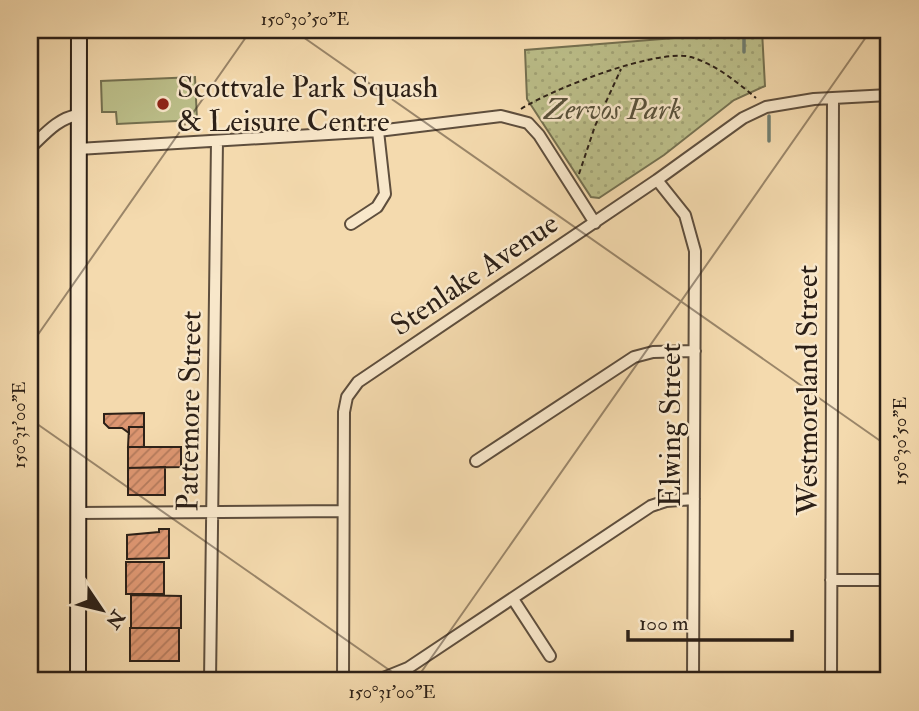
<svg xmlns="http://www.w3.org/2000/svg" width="919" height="711" viewBox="0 0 919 711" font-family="'IM FELL Double Pica',serif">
  <defs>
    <pattern id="park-dots" width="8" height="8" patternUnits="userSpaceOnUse" patternTransform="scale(1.75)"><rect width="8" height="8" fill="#bcbf8a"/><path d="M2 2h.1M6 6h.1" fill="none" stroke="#a2a476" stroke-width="1.8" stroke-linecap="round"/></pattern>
    <pattern id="building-hatch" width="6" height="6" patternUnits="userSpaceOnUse" patternTransform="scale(1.75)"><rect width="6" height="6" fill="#dd9671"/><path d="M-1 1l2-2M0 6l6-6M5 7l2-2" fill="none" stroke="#b37a5c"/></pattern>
  </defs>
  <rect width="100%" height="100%" fill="#f4daae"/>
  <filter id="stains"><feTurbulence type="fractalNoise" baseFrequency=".00286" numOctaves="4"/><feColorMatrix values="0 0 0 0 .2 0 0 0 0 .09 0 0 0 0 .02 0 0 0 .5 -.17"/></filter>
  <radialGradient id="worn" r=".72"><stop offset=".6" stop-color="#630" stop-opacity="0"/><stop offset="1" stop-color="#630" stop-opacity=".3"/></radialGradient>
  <path fill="url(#park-dots)" stroke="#747050" stroke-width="2" d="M762,31L765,86L734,100L664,155L599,198L591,197L527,99L525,50Z"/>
  <path fill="#bcbf8a" stroke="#747050" stroke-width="2" d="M195,77L197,120L117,124L116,112H102L101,81Z"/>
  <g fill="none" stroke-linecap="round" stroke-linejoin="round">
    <path stroke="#6f7d70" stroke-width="3.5" d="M744,52V30
      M769,116V141"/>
  </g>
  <path fill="url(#building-hatch)" stroke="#2c2017" stroke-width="2" d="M144,413V427H129V433L122,428H109L104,423V414Z
    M129,427H144V447H128Z
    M128,447H181V467L128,468Z
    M165,467V495H128V468Z
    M159,529H169V558L127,559V535L159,532Z
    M126,562H164V594H126Z
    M131,595L181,596V628H131Z
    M130,628H179V661H130Z
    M185,674V681H129V675Z"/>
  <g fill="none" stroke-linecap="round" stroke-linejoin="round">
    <defs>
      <path id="minor" d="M30,148C45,134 58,118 78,115
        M78,149L378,131L501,116L528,123L539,135L595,223
        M657,180L685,215L695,251L693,681
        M351,224L377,207L385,194L378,131
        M476,461L634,357L653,352L695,351
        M78,513L343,511
        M831,580H889
        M513,599L550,656
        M210,681L217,141
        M343,681L344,412L347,397L358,382L657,180L743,118L766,107L814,99L889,95
        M376,681L408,668L651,506L666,501L694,499
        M831,681L833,98"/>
      <path id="secondary" d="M78,681L79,30"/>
    </defs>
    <use href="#minor" stroke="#5e4e3d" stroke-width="14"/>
    <use href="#secondary" stroke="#2c2017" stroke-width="18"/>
    <path stroke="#2c2017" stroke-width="2" stroke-dasharray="5 3.5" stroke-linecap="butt" d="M521,109C552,89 657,48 691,57C715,64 737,82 756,98
      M579,174L595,126L621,69"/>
    <use href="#minor" stroke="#f8e7ca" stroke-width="10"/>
    <use href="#secondary" stroke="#f8e7ca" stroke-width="14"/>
  </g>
  <path fill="none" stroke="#2c2017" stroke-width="2" stroke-opacity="0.45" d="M293,30L889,447M30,346L251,30M30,419L405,681M415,681L871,30"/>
  <circle fill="#8f2418" stroke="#f8e7ca" stroke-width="2.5" cx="163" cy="104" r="7"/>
  <g text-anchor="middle" stroke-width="5" stroke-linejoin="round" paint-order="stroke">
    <g font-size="30" fill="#2c2017" stroke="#f8e7ca" text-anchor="start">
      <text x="177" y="97">Scottvale Park Squash<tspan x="177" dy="34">&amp; Leisure Centre</tspan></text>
    </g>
    <g font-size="30" font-style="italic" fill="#57503a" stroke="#f8e7ca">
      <text x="613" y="119">Zervos Park</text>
    </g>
    <g font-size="30" fill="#2c2017" stroke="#f8e7ca">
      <text transform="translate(474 274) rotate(-34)" y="10">Stenlake Avenue</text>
      <text transform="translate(807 390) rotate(-90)" y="10">Westmoreland Street</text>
      <text transform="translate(189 411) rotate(-89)" y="10">Pattemore Street</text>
      <text transform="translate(670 425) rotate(-90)" y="10">Elwing Street</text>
    </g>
  </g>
  <rect width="919" height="711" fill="none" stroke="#f4daae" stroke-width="77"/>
  <g transform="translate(102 610) rotate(125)" stroke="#f8e7ca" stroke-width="5" paint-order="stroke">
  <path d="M0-5L12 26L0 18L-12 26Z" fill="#2c2017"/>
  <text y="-10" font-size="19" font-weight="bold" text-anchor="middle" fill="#2c2017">N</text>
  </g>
  <path d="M628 630v10h164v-10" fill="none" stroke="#2c2017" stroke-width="3.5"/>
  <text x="639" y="630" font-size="21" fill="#2c2017" stroke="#f8e7ca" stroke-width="5" paint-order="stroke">100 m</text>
  <rect x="38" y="38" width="842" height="634" fill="none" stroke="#2c2017" stroke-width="2.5"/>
  <g font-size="18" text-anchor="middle" fill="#2c2017">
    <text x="305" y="25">150°30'50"E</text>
    <text transform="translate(19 425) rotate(-90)" y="6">150°31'00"E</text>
    <text transform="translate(900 441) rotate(-90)" y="6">150°30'50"E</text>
    <text x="392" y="698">150°31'00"E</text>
  </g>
  <rect width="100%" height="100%" filter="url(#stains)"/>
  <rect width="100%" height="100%" fill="url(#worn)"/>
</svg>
